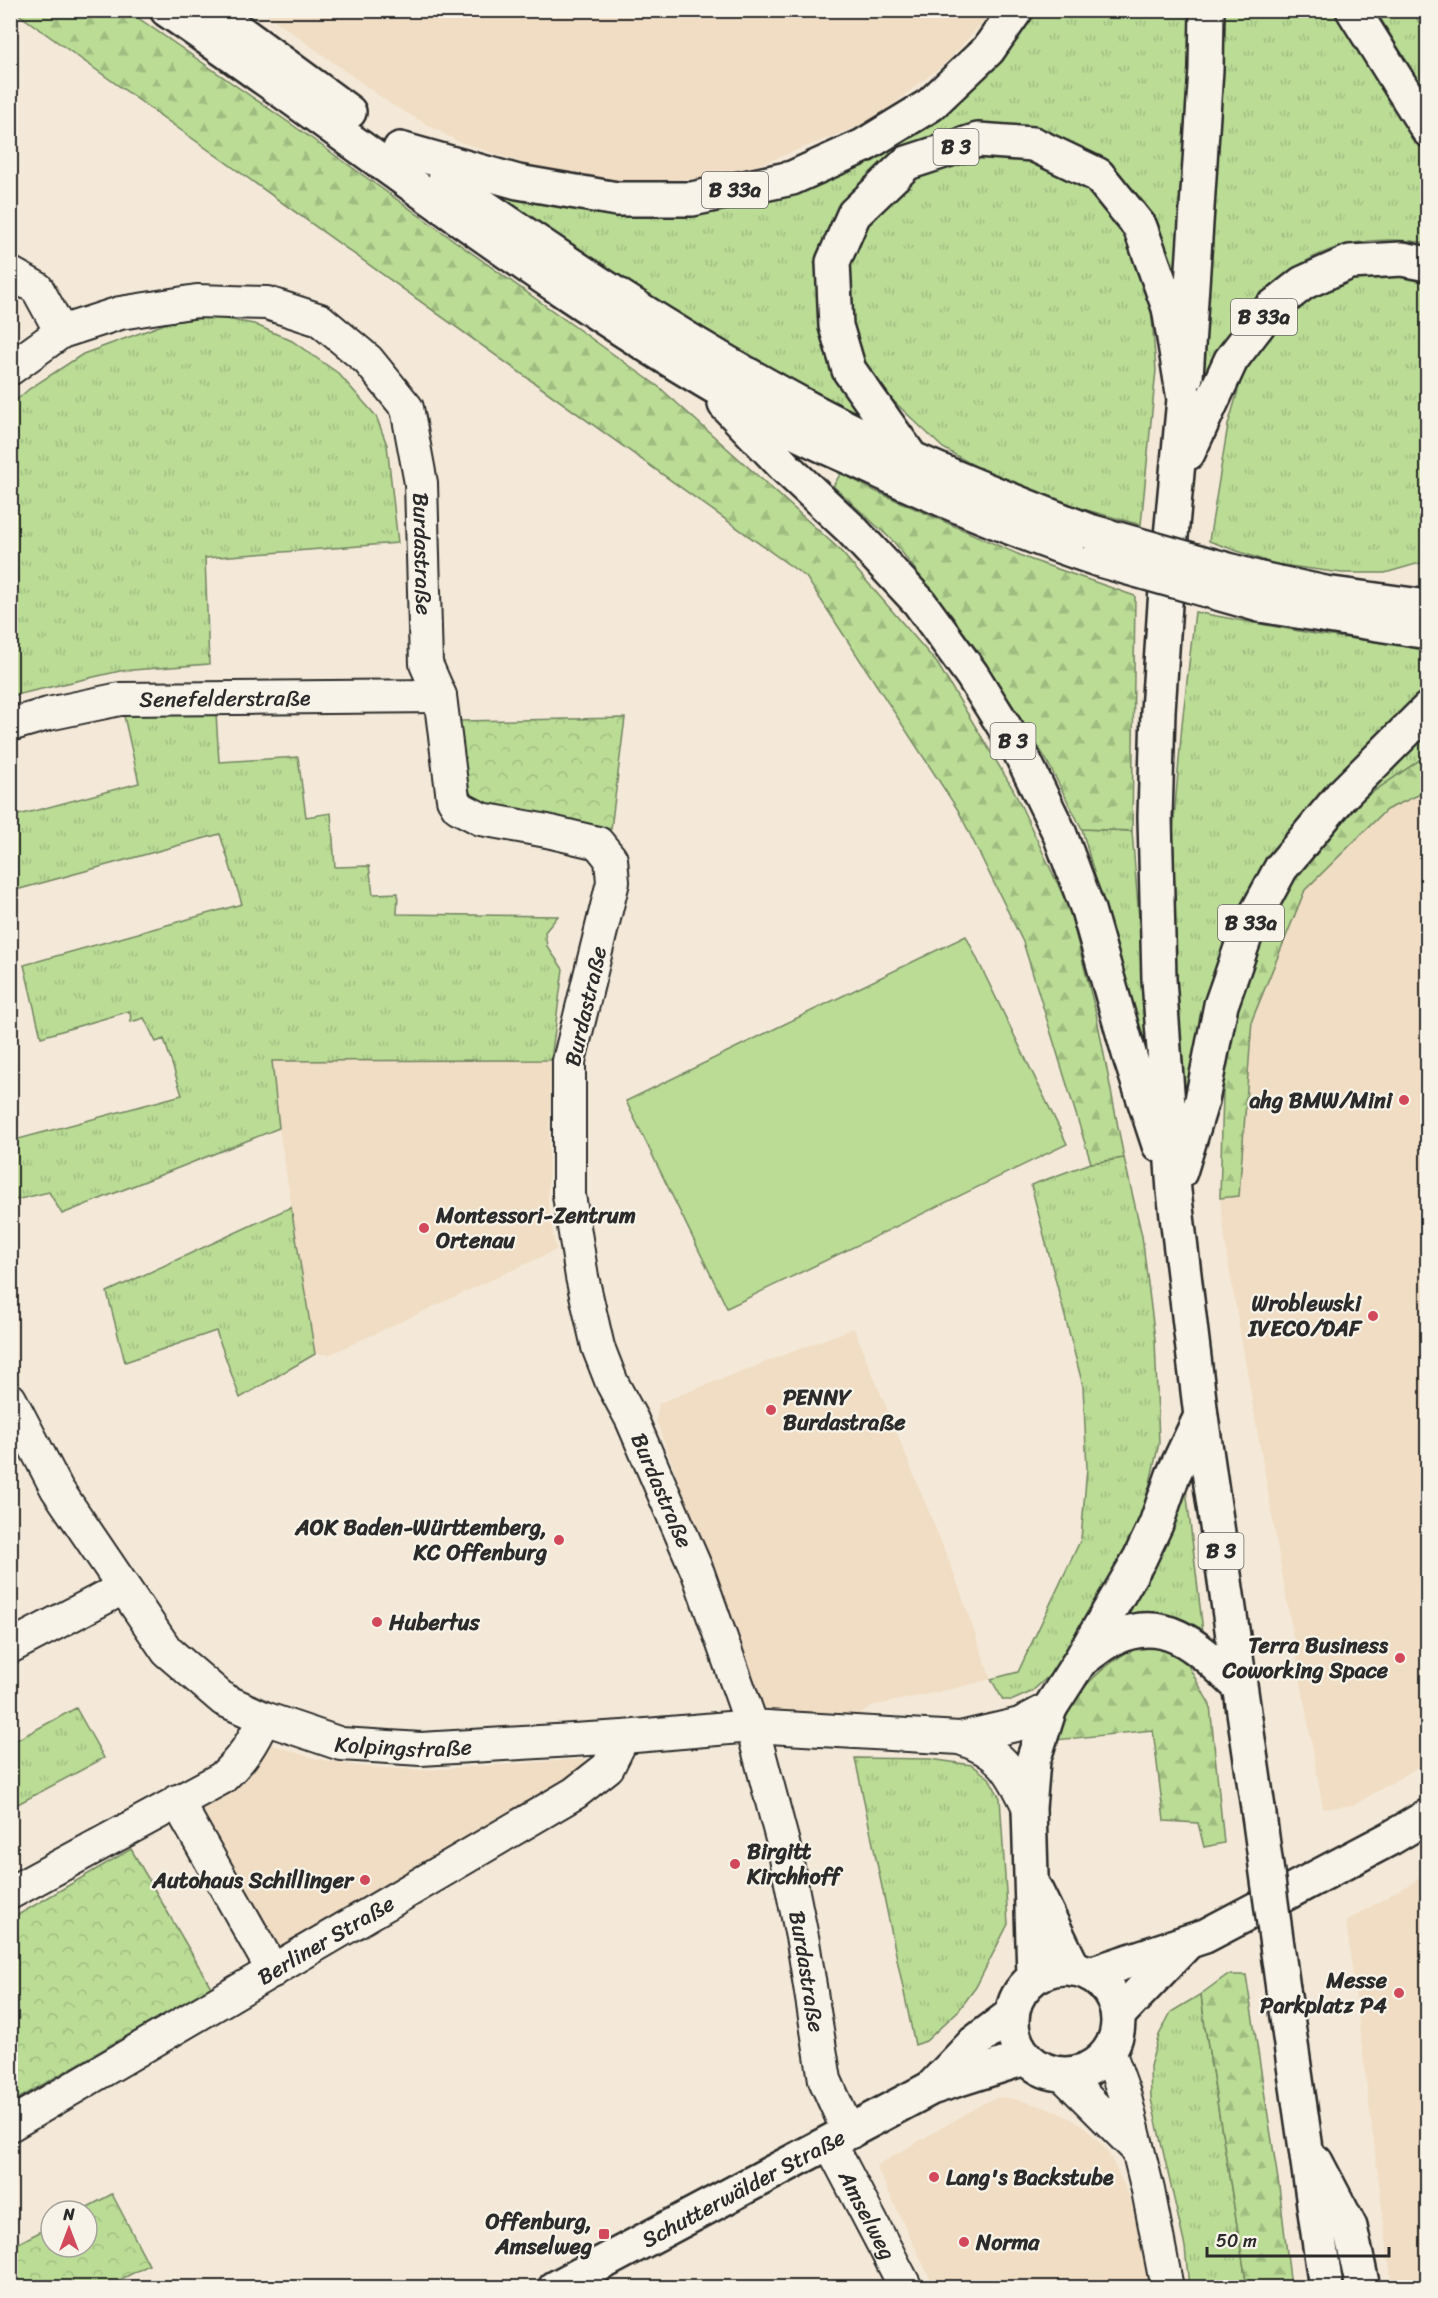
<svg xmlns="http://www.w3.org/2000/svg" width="1438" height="2298" viewBox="0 0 1438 2298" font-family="Sriracha,sans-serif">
  <defs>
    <pattern id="grass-tufts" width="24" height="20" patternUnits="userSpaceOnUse" patternTransform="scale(1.5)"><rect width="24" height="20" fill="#badc95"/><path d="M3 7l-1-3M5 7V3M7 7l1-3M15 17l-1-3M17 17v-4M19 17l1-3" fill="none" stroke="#a0bd81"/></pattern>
    <pattern id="forest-firs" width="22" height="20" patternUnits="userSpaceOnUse" patternTransform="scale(1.5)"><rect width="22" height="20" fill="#badc95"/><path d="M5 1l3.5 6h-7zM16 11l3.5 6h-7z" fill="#a0bd81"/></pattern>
    <pattern id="park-crowns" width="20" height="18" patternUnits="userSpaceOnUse" patternTransform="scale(1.5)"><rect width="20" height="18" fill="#badc95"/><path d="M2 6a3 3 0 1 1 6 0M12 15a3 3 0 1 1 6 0" fill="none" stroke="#a0bd81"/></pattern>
  </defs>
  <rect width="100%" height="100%" fill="#f4e9d8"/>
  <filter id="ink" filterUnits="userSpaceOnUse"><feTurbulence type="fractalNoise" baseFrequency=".0167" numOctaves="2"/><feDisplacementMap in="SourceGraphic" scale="12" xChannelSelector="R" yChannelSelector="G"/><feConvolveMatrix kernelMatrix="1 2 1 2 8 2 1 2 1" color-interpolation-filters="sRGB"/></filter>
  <g filter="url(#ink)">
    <path fill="#f0ddc4" d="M262,11H993L948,61L872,121L759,165L719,177L626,183L534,167L457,141L392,105Z
      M1413,11H1427V37Z
      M1427,791V1762L1354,1805L1323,1809L1227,1257L1220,1198L1239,1196L1252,1020L1305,890L1386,810Z
      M551,1060L548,1204L556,1250L331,1354H315L279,1128L272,1061Z
      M854,1328L955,1576L991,1679L953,1689L871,1706L849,1722L762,1710L656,1420L659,1403Z
      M270,1744L317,1759L365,1767L425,1770L585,1759L588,1775L291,1951L274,1950L198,1819L199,1805L251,1766Z
      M1427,1874V2287H1392L1346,1921Z
      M1000,2097L1020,2100L1053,2110L1083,2125L1107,2150L1136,2210L1150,2287H934L876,2166L984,2103Z"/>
    <path fill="url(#grass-tufts)" stroke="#728460" stroke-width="1.5" d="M1032,11H1191L1179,287L1107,169L1079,147L1035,128L975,123L918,142L883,161L849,197L823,255L866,416L858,420L692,327L483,188L567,203L877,154C888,148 900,144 910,137C959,103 997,57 1032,11Z
      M1222,11H1338L1357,48L1427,156V243C1353,232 1299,251 1251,309C1245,317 1236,326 1231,335C1222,350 1215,368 1207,385L1200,384Z
      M1376,11H1413L1427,37V95Z
      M985,151L1067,167L1115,210L1150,293L1156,370L1141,525L1072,506L994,477L943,448L885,393L860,355L848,309V269L855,238L906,176Z
      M1396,274L1427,278V561L1385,573H1342L1274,564L1209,541L1228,425L1242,377L1274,327L1314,295L1349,280Z
      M214,317L254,324L292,341L338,373L376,416L387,445L398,543L205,558L209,664L120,671L11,696V405L29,389L83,354L170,322Z
      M1195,612L1315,634L1427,648V694L1260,873L1216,965L1187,1112L1179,1093L1173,832L1182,724Z
      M216,713L219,762L298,757L306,817L331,813L335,867L369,866L373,894L398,893L397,914L558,916L545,932L547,946L563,969L551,1060L272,1061L279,1128L62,1214L49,1192L11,1201V1141L182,1095L164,1039L156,1042L144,1018L131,1022L130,1011L41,1037L24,965L242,904L220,834L16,890L11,873V817L139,783L124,716Z
      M1427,727V755L1363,799Z
      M1082,829L1132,831L1149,1045L1142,1050Z
      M1124,1158L1142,1236L1155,1339L1159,1443L1140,1527L1105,1590L1050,1675L1031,1692L1013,1700H1003L991,1679L1018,1672L1081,1539L1087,1468L1083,1386L1031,1185L1091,1163Z
      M291,1207L315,1354L240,1398L216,1331L125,1362L107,1292Z
      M1185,1480L1204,1640L1114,1632Z
      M76,1708L104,1758L16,1805L11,1795V1743Z
      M855,1758L930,1759L972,1765L989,1778L1000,1798L1008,1924L976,1987L959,2010L926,2041L915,2045Z
      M1201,1994L1205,2027L1247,2287H1189L1185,2247L1151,2099L1150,2066L1159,2035L1171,2012Z"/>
    <path fill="url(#forest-firs)" stroke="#728460" stroke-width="1.5" d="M14,11H128L304,133L659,387L838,548L937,663L1013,789L1069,908L1096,1013L1124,1158L1091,1163L1023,942L958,810L806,577Z
      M841,473L875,491L1029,559L1135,596L1132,831L1082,829L1046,759L980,654L894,542L833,486Z
      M1427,755V791L1386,810L1305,890L1252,1020L1239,1196L1220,1198L1224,1056L1252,952L1298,874L1363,799Z
      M1137,1646H1162L1185,1660L1210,1705L1224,1843L1204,1847L1198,1823L1164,1821L1153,1730L1056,1740C1074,1692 1093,1672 1137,1646Z
      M1227,1975H1246L1279,2186L1291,2287H1247L1205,2027L1201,1994Z"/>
    <path fill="url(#park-crowns)" stroke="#728460" stroke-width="1.5" d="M625,718L611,829L475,805C463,779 463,750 460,721Z
      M131,1849L211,1987L11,2103V1919Z
      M112,2194L149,2265L106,2287H11V2247L51,2226V2247H87V2211H80Z"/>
    <path fill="#badc95" stroke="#728460" stroke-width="1.5" d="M966,936L1067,1144L727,1308L626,1101Z"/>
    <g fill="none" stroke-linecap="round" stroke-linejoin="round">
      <defs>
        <g id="minor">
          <path d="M10,273L37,288L61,332"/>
          <path id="s1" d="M10,369L61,332L120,313L197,301L267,303L320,320L368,360L407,408L421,483L426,664L440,696L453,799L458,807L481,819L547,831L598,843L611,859L613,882L569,1061V1195L582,1277L598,1347L612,1383L632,1420L698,1573L752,1726L783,1843L803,1942L825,2080L849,2133"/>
          <path id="s2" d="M10,725L48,714L120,699L440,696"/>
          <path id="s3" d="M10,1399L57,1489L167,1651L224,1700L264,1718L341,1744L421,1749L623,1737L752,1726L960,1738L1020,1724L1050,1708"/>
          <path d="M10,1647L123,1588"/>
          <path d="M960,1738C1001,1752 1011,1769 1029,1808"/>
          <path d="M177,1801L273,1971"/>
          <path d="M10,1893L222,1778C243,1758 252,1744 264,1718"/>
          <path d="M1109,2051L1124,2093L1148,2190L1167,2288"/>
          <path d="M1063,2075L1137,2149"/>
          <path id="s4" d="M10,2125L575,1793L608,1767L623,1737"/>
          <path id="s5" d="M830,2143L906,2288"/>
        </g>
        <g id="major">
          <path d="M1353,10L1428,130"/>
          <path d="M400,149L518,182L617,199H692L792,178L863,146L930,105L988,50L1016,10"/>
          <path d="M1186,377L1206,69L1207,10"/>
          <path d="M1035,1889L1074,1969"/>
          <circle cx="1065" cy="2021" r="53"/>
          <path d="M1090,1974L1205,1936L1391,1838L1428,1816"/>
          <path d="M1034,1977L1029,1808L1033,1761L1050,1708"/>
          <path d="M1118,2015L1185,1945"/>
          <path d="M932,2087L974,2043L1011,2015"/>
          <path id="s6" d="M555,2288L931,2088L1025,2058"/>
        </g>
        <path id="highway" d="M167,10C374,152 570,311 791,430C814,442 837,452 860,462C938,499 1016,532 1097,559
          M210,10L349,112
          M445,180C564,261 683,342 810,409C900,457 995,494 1089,531
          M725,404L786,468L851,529L919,602L972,675L1020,752L1059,832L1088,910L1130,1057L1159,1145
          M1188,453L1231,360L1270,309L1303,283L1350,262L1402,259L1428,264
          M912,459L849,370L836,326L833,262L854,214L907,163L978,140L1033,144L1098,175L1140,227L1169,308L1184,399L1166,589L1158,711L1155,817L1159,979L1174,1191L1201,1416L1259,1815
          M1260,579L1325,593L1428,607
          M1260,605L1428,632
          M1180,1172L1202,1100L1221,1005L1247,931L1281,868L1341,796L1428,709
          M1083,1659C1093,1652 1103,1643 1114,1638C1169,1612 1203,1653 1240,1687
          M1050,1708L1080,1661L1140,1558L1156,1524L1173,1475L1201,1416
          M1283,1989L1326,2288
          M1316,2162L1350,2227L1363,2288"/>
      </defs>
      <use href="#minor" stroke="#2b2b2b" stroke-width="36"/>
      <use href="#major" stroke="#2b2b2b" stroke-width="38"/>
      <use href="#highway" stroke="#2b2b2b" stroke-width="38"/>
      <use href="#minor" stroke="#f7f3e8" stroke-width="32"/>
      <use href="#major" stroke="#f7f3e8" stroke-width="33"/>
      <use href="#highway" stroke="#f7f3e8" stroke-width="33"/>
      <defs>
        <path id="highway-bridge" d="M1089,531L1260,579
          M1097,559L1260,605
          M1259,1815L1283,1989"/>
      </defs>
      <use href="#highway-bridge" stroke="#2b2b2b" stroke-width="38" stroke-linecap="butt"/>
      <use href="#highway-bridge" stroke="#f7f3e8" stroke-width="33"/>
    </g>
  </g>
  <g fill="#d1495b" stroke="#f7f3e8" stroke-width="2">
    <circle cx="1404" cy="1100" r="6"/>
    <circle cx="424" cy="1228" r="6"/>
    <circle cx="1373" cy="1316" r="6"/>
    <circle cx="771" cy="1410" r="6"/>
    <circle cx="559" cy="1540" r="6"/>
    <circle cx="377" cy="1622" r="6"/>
    <circle cx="1400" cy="1658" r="6"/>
    <circle cx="735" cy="1864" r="6"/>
    <circle cx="365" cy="1880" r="6"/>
    <circle cx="1399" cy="1993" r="6"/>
    <circle cx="934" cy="2177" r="6"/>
    <rect x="598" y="2228" width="12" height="12" rx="3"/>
    <circle cx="964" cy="2242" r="6"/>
  </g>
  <g text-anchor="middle" stroke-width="4.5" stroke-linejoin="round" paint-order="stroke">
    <g fill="#f7f3e8" stroke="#686764" stroke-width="1.5">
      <rect x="933.5" y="129" width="45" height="36" rx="4.5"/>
      <rect x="702" y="172" width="66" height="36" rx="4.5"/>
      <rect x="1231" y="299" width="66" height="36" rx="4.5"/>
      <rect x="990.5" y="723" width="45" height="36" rx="4.5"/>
      <rect x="1218" y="905" width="66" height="36" rx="4.5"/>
      <rect x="1198.5" y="1533" width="45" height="36" rx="4.5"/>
    </g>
    <g font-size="21" font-weight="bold" fill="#2b2b2b">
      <text x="956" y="154">B 3</text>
      <text x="735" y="197">B 33a</text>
      <text x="1264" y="324">B 33a</text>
      <text x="1013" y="748">B 3</text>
      <text x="1251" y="930">B 33a</text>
      <text x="1221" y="1558">B 3</text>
    </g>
    <g font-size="22" fill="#2b2b2b" stroke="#f7f3e8">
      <text dy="8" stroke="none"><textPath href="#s1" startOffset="600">Burdastraße</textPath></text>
      <text dy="8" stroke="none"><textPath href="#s2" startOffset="218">Senefelderstraße</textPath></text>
      <text transform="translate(585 1006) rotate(-77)" y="8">Burdastraße</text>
      <text dy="8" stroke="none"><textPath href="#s1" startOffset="1678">Burdastraße</textPath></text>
      <text dy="8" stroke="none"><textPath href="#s3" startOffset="560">Kolpingstraße</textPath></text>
      <text dy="8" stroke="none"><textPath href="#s4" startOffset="366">Berliner Straße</textPath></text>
      <text dy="8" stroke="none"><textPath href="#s1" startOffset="2182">Burdastraße</textPath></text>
      <text dy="8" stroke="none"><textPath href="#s6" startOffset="213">Schutterwälder Straße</textPath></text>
      <text dy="8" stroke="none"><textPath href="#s5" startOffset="81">Amselweg</textPath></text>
    </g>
    <g font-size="22" font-weight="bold" fill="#2b2b2b" stroke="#f7f3e8" text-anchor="end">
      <text x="1392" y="1108">ahg BMW/Mini</text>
      <text x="436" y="1223" text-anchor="start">Montessori-Zentrum<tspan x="436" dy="25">Ortenau</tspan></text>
      <text x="1361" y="1311">Wroblewski<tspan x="1361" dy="25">IVECO/DAF</tspan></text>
      <text x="783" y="1405" text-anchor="start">PENNY<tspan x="783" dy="25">Burdastraße</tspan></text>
      <text x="547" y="1535">AOK Baden-Württemberg,<tspan x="547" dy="25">KC Offenburg</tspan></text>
      <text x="389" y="1630" text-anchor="start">Hubertus</text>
      <text x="1388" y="1653">Terra Business<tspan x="1388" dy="25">Coworking Space</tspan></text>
      <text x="747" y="1859" text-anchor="start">Birgitt<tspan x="747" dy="25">Kirchhoff</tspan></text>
      <text x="353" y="1888">Autohaus Schillinger</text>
      <text x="1387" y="1988">Messe<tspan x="1387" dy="25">Parkplatz P4</tspan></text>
      <text x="946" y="2185" text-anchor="start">Lang's Backstube</text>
      <text x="592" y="2229">Offenburg,<tspan x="592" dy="25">Amselweg</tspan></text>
      <text x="976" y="2250" text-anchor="start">Norma</text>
    </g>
  </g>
  <rect width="1438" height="2298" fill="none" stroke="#f7f3e8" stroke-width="36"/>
  <rect x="18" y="18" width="1402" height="2262" fill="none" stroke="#2b2b2b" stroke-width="2" filter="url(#ink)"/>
  <g transform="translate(69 2229)"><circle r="28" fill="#f7f3e8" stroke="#a5a39c" stroke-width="1.5"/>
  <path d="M0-4.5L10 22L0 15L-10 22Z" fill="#d1495b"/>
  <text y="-9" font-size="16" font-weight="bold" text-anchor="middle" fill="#2b2b2b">N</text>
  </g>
  <path d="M1207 2247v9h182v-9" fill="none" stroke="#2b2b2b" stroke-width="3"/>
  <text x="1216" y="2247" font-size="18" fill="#2b2b2b" stroke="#f7f3e8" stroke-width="4.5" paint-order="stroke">50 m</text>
</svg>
